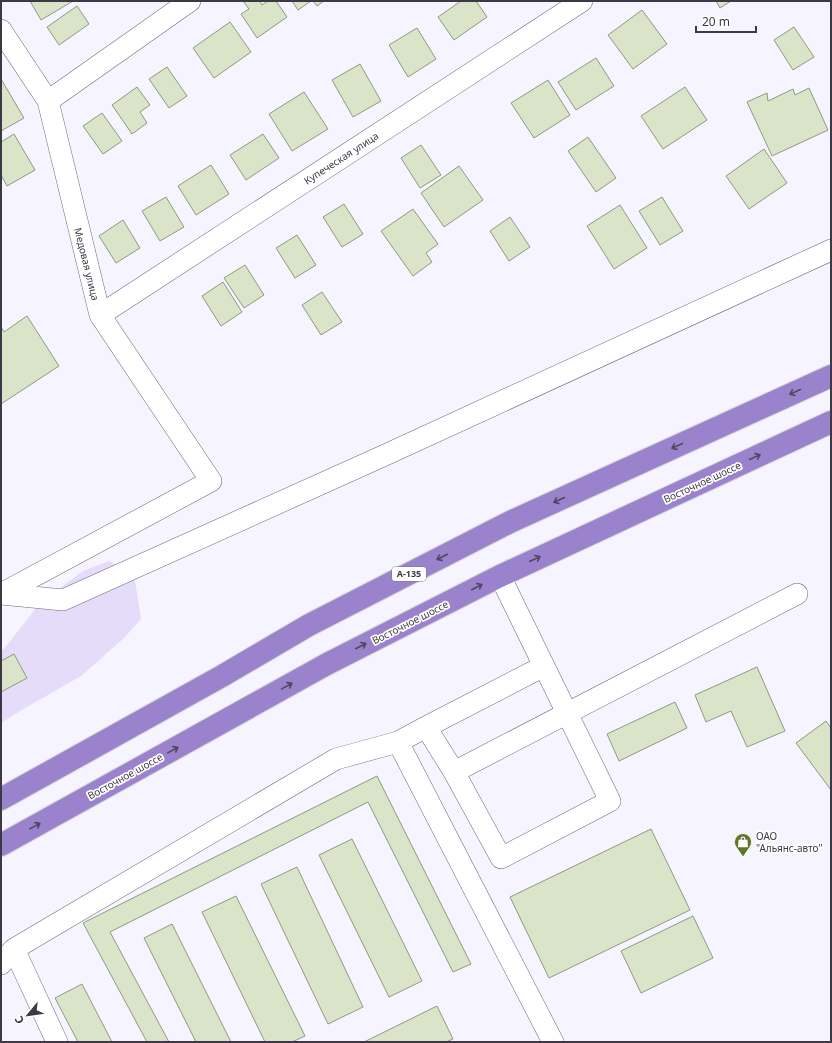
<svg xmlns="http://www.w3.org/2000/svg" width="832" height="1043" viewBox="0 0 832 1043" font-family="'Noto Sans',sans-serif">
  <rect width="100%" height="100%" fill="#f6f4fe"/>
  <path fill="#e4dcf9" d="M109,561L134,575L141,619L124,638L81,676L25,708L1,723V650L4,649L40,603L83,571Z"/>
  <path fill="#dae4c9" stroke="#909980" d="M30,1H73L41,20Z
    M243,1H260L262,5L268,1H276L287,17L257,38L241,14L249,9Z
    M292,1H311L298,10Z
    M313,1H324L317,6Z
    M461,1H476L487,17L454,40L438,17Z
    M716,1H731L720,8Z
    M77,6L89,24L59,45L47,27Z
    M642,10L667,44L633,69L608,35Z
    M230,22L251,52L214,78L193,48Z
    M794,27L814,57L793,70L774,40Z
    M417,28L436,59L408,77L389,45Z
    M596,58L614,86L576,110L558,82Z
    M360,64L381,101L353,117L332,80Z
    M167,67L187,96L169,108L149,79Z
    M1,79L24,118L1,131Z
    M548,80L570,115L534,138L511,103Z
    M137,87L150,105L140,112L147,123L132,134L112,105Z
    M685,87L707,120L663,149L641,116Z
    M809,88L828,130L772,156L747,102L767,93L768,101L793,89L795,95Z
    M304,92L328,129L292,151L269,114Z
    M102,113L122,141L103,154L83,126Z
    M14,134L35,170L7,186L1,175V142Z
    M263,134L279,158L246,180L230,155Z
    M588,137L616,178L596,192L568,151Z
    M421,145L441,175L420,188L401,158Z
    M764,149L787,183L749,209L726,176Z
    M211,165L229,194L196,215L178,186Z
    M459,166L483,200L444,227L421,193Z
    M166,197L184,227L160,241L142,211Z
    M662,197L683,231L660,245L639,211Z
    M344,204L363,234L342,247L323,217Z
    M620,205L647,248L614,269L587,226Z
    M413,209L438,244L426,253L432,262L413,276L381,231Z
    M510,217L530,247L509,261L490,231Z
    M123,220L140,248L116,263L99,236Z
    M297,235L316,265L295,278L276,248Z
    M245,265L264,295L244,308L224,278Z
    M223,282L242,312L221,326L202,296Z
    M322,292L342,322L321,335L302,305Z
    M27,316L59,366L1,404V327L4,332Z
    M14,654L27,678L1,692V661Z
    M757,667L785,731L747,747L731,711L706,722L695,695Z
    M675,702L687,728L619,761L607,734Z
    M826,721L831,728V790L796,743Z
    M377,776L471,964L453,972L368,802L110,932L169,1042H147L83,923Z
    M651,829L690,910L549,978L510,897Z
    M352,839L422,981L389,997L319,855Z
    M297,867L363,1007L328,1024L261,884Z
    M236,896L305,1036L292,1042H265L202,912Z
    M693,916L713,958L641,993L621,951Z
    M172,924L231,1042H196L144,938Z
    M82,984L112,1042H78L55,998Z
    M437,1006L453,1039L446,1042H364Z"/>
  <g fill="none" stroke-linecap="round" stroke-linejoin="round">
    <defs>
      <path id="minor" d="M1,30L48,101L100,315L211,481L1,594
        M48,101L190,1
        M100,315L582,1
        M1,594L63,600L383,456L831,250
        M426,727L454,772L797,594
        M398,742L553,1042
        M454,772L501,858L610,801L544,666
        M14,949L57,1042
        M1,964L14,949L336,759L398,742L426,727L544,666L500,576"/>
      <path id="highway" d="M1,799L222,676L309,625L510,522L831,376
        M1,845L327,664L500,576L831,422"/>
    </defs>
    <use href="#minor" stroke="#6d667e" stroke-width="22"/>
    <use href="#highway" stroke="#d4d3d6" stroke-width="24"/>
    <use href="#minor" stroke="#fff" stroke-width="21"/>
    <use href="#highway" stroke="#9a83cc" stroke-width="22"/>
  </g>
  <defs><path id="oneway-shaft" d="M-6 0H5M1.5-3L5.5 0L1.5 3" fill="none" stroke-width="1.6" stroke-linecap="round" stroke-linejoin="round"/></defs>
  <g stroke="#4f485f">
    <use href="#oneway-shaft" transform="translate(795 392) rotate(156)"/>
    <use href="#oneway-shaft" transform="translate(677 446) rotate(156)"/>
    <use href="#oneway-shaft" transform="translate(755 457) rotate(-25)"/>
    <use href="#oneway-shaft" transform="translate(559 500) rotate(156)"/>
    <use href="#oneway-shaft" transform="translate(442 557) rotate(153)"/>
    <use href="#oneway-shaft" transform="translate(535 559) rotate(-25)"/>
    <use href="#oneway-shaft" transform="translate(477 587) rotate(-27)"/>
    <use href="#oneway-shaft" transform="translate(361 646) rotate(-27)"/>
    <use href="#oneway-shaft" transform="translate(287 686) rotate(-29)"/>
    <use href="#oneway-shaft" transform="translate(173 750) rotate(-29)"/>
    <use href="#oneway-shaft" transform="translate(35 826) rotate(-29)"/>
  </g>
  <defs>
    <symbol id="shop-pin" viewBox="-11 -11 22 30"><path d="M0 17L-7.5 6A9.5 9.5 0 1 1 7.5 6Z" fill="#607627" stroke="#fff"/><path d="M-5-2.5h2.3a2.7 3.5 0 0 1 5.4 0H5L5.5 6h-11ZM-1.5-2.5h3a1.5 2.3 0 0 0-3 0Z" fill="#fff"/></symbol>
  </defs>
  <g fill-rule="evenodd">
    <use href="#shop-pin" x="733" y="832" width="20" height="27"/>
  </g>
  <g text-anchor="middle" stroke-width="3.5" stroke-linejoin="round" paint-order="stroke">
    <rect fill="#fff" stroke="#76747c" stroke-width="1" x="392" y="567" width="34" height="14" rx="3"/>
    <g font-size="9" font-weight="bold" fill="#3c3944">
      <text x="409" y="577">А-135</text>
    </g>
    <g font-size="10" fill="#3c3944" stroke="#fff">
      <text transform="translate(341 158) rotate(-33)" y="4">Купеческая улица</text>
      <text transform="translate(87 264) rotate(76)" y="4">Медовая улица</text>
      <text transform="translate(702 482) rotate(-25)" y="4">Восточное шоссе</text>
      <text transform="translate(410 622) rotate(-27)" y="4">Восточное шоссе</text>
      <text transform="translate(125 776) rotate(-29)" y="4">Восточное шоссе</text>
    </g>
    <g font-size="10" fill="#3c3944" stroke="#fff" text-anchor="start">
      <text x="756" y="840">ОАО<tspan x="756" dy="12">"Альянс-авто"</tspan></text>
    </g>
  </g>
  <rect width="832" height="1043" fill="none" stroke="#3c3944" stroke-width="4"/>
  <g transform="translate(28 1015) rotate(241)" stroke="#ffffff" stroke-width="3" paint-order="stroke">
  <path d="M0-3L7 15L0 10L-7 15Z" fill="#3c3944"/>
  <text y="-6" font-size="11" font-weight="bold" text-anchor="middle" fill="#3c3944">С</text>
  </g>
  <path d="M696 26v6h60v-6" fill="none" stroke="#3c3944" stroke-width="2"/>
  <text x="702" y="26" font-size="12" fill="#3c3944" stroke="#ffffff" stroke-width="3" paint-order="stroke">20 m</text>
</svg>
